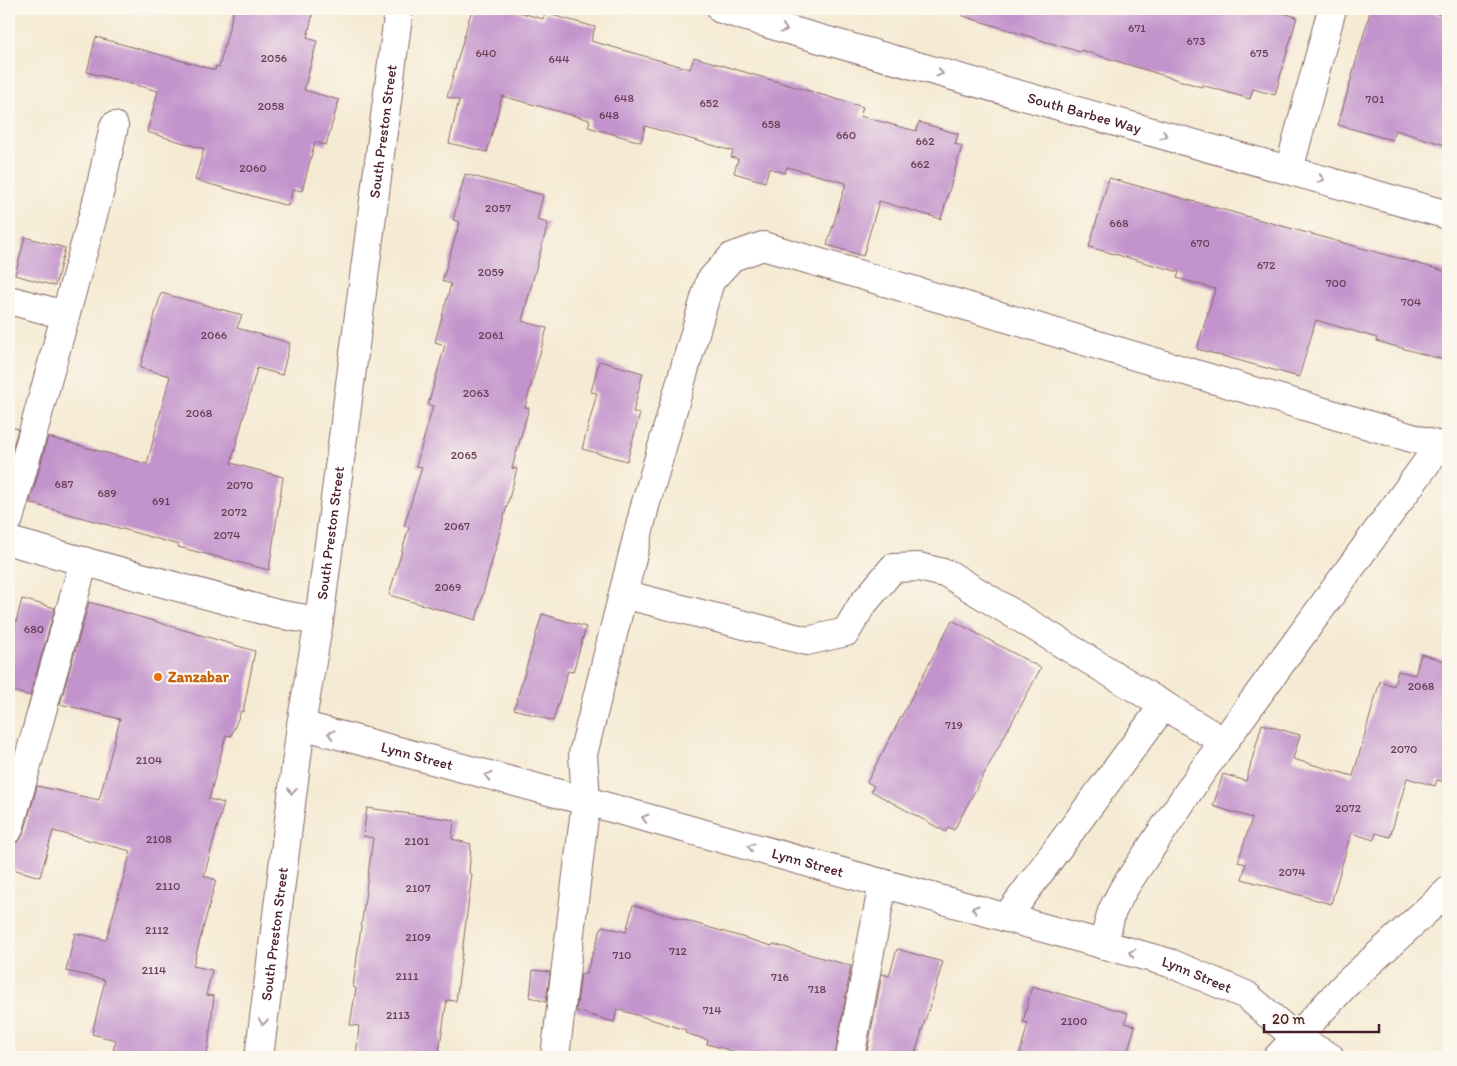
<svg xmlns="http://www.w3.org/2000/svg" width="1457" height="1066" viewBox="0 0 1457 1066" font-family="Itim,sans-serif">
  <rect width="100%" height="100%" fill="#fbf7ec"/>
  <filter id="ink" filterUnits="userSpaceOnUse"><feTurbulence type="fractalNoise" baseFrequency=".02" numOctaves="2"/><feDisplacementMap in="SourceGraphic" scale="10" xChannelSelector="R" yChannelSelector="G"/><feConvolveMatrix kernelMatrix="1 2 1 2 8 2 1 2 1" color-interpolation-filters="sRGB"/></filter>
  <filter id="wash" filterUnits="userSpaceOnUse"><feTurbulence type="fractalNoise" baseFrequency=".0096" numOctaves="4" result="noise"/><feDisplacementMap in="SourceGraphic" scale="20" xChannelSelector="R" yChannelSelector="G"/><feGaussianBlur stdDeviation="1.12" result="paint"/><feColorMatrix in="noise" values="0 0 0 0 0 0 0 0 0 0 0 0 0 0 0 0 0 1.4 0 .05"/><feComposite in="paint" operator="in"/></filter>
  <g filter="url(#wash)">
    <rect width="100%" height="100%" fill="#f5ead3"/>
    <g id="blocks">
      <path fill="#c293cc" d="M234,9H314L307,38L317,41L304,90L339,100L326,145L315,142L302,191L293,189L288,206L195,180L204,149L147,132L158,91L87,72L96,37L215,70L216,66L219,67Z
        M472,9H508L543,19L545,13L595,27L591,41L690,69L694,57L863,107L860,116L916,131L919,122L958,134L955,144L962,146L941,219L879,201L863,256L827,245L846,183L787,167L785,173L769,168L765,182L734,173L738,159L731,157L733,151L645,126L641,142L588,127L590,120L502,96L487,152L449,143L459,100L447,97Z
        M964,9H1268L1297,17L1275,95L1253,89L1250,99L1202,85L1201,87L1081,50L1080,52L963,16Z
        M1371,9H1418L1448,17V146L1395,130L1392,140L1338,125Z
        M465,174L543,195L537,220L548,223L522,321L547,328L525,407L529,408L512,468L517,469L476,620L389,595L409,527L404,526L422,467L416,466L433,406L428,405L445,345L435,342L451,284L442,281L460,222L453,220Z
        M1109,178L1448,272V361L1376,341L1377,338L1316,320L1299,377L1197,349L1215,289L1177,278L1179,272L1089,247Z
        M25,237L65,248L55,286L15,275Z
        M161,293L242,315L237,328L290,343L282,375L257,368L231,463L283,477L269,570L178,547L179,545L30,503L48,437L147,464L170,376L140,368Z
        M599,361L643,373L633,412L640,414L627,461L582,449L597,393L591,392Z
        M9,426L18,429L9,461Z
        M22,599L55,608L30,696L9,690V649Z
        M89,602L255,651L243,712L241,711L231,736L226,735L209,799L224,803L204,876L216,880L193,966L212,970L206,995L214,996L207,1057H144L113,1050L116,1040L92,1034L105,980L66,971L75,933L106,940L131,851L53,831L40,877L9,868L13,844L20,840L24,833L37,786L99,800L120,719L60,704Z
        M542,614L586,627L573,672L568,671L553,721L514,709Z
        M952,620L1041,668L954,830L948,827L946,832L871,791L874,786L867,782Z
        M1421,654L1448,662V783L1437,780L1435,786L1407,778L1390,837L1376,833L1374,840L1351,833L1331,904L1242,879L1246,864L1238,862L1252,818L1213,806L1223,774L1246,781L1262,724L1300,735L1293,759L1353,776L1380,681L1394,686L1398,671L1415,675Z
        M367,808L454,820L452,839L471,844L469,873L472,874L456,1001L447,1000L438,1057H356L359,1026L350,1025L356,988L353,987L373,838L363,836Z
        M633,905L772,946L773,944L851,966L835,1057H755L707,1044L708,1040L685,1033L686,1030L617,1009L614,1022L576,1011L581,974H586L602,926L626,932Z
        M897,949L943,962L914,1057H866L882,974L889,976Z
        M533,970L550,972L546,1002L530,997Z
        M1032,986L1128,1013L1125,1023L1135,1026L1126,1057H1019L1028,1023L1023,1022Z"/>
    </g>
  </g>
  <g filter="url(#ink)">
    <use href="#blocks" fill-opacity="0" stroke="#866666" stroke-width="1"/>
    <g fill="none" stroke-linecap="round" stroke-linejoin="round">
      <defs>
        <g id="minor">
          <path id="s1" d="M721,9L785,29L1448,215"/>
          <path d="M1289,170L1332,9"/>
          <path d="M9,300L65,315"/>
          <path d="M9,519L99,194L114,126"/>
          <path d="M9,541L277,614L319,621"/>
          <path d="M623,594L807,641L846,632L862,605L893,568L919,567L948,574L1224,742"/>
          <path d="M9,829L84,561"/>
          <path d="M1006,918L1164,705"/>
          <path d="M1103,945L1112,911L1124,888L1201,773L1439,446L1448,443"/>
          <path d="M1296,1038L1330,1057"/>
          <path d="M555,1057L586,801L583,754L645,506L710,281L732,257L763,246L1439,446"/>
          <path d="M850,1057L883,883"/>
        </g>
        <g id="major">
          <path id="s2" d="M301,725L586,801L1170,963L1246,995L1296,1038"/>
          <path id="s3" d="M259,1057L301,725L319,621L399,9"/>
          <path d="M1278,1057L1345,985L1448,891"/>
        </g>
      </defs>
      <use href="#minor" stroke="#866666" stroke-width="30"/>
      <use href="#major" stroke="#866666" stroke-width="30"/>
      <use href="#minor" stroke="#fff" stroke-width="28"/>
      <use href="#major" stroke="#fff" stroke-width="28"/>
    </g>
    <defs><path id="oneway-chevron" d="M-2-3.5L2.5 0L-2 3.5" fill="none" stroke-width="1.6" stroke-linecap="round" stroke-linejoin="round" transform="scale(1.25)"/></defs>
    <g stroke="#ae9aa0">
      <use href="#oneway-chevron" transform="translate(784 29) rotate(17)"/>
      <use href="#oneway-chevron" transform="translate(940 73) rotate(16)"/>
      <use href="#oneway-chevron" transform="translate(1164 135) rotate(16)"/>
      <use href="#oneway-chevron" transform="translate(1321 179) rotate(16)"/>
      <use href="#oneway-chevron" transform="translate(331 734) rotate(-164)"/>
      <use href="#oneway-chevron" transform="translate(488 776) rotate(-165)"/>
      <use href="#oneway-chevron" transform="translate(292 791) rotate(97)"/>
      <use href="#oneway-chevron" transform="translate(645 818) rotate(-164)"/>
      <use href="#oneway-chevron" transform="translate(751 847) rotate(-165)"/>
      <use href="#oneway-chevron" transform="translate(975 909) rotate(-164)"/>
      <use href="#oneway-chevron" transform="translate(1132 953) rotate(-165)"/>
      <use href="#oneway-chevron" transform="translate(263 1022) rotate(97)"/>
    </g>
  </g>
  <circle fill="#e8710a" stroke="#fbf7ec" stroke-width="2" cx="158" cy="677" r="5"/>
  <g text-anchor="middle" stroke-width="4.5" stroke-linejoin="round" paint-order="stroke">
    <g font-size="12" fill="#683c53">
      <text x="1137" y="32">671</text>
      <text x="1196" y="45">673</text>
      <text x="486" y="57">640</text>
      <text x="1259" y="57">675</text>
      <text x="274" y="62">2056</text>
      <text x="559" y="63">644</text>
      <text x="624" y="102">648</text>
      <text x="1375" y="103">701</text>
      <text x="709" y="107">652</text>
      <text x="271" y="110">2058</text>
      <text x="609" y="119">648</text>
      <text x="771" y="128">658</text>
      <text x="846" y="139">660</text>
      <text x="925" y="145">662</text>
      <text x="920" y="168">662</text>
      <text x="253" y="172">2060</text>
      <text x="498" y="212">2057</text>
      <text x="1119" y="227">668</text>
      <text x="1200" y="247">670</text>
      <text x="1266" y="269">672</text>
      <text x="491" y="276">2059</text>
      <text x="1336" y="287">700</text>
      <text x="1411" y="306">704</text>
      <text x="214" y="339">2066</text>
      <text x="491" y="339">2061</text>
      <text x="476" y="397">2063</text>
      <text x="199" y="417">2068</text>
      <text x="464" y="459">2065</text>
      <text x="64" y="488">687</text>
      <text x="240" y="489">2070</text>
      <text x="107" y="497">689</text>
      <text x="161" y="505">691</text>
      <text x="234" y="516">2072</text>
      <text x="457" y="530">2067</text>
      <text x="227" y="539">2074</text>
      <text x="448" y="591">2069</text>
      <text x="34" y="633">680</text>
      <text x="1421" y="690">2068</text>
      <text x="954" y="729">719</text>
      <text x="1404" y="753">2070</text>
      <text x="149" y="764">2104</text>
      <text x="1348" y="812">2072</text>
      <text x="159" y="843">2108</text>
      <text x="417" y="845">2101</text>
      <text x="1292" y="876">2074</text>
      <text x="168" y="890">2110</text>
      <text x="418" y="892">2107</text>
      <text x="157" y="934">2112</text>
      <text x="418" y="941">2109</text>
      <text x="678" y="955">712</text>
      <text x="622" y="959">710</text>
      <text x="154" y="974">2114</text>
      <text x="407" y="980">2111</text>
      <text x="780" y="981">716</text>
      <text x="817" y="993">718</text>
      <text x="712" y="1014">714</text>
      <text x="398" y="1019">2113</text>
      <text x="1074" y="1025">2100</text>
    </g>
    <g font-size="15" fill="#4a1f2b" stroke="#fbf7ec">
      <text dy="5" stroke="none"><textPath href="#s1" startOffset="378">South Barbee Way</textPath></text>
      <text dy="5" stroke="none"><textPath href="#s3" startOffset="934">South Preston Street</textPath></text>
      <text dy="5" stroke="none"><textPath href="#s3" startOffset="529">South Preston Street</textPath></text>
      <text dy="5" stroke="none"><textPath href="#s2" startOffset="120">Lynn Street</textPath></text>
      <text dy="5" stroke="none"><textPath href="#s2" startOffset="525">Lynn Street</textPath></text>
      <text dy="5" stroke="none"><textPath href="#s3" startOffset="124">South Preston Street</textPath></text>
      <text dy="5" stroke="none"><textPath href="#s2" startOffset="930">Lynn Street</textPath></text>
    </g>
    <g font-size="15" font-weight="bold" fill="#c56008" stroke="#fbf7ec" text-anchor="start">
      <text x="168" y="682">Zanzabar</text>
    </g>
  </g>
  <rect width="1457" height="1066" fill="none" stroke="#fbf7ec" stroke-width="30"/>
  <path d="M1264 1024v8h115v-8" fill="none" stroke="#4a1f2b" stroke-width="2.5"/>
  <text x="1272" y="1024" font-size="15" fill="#4a1f2b" stroke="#fbf7ec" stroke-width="4" paint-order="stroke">20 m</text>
</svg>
